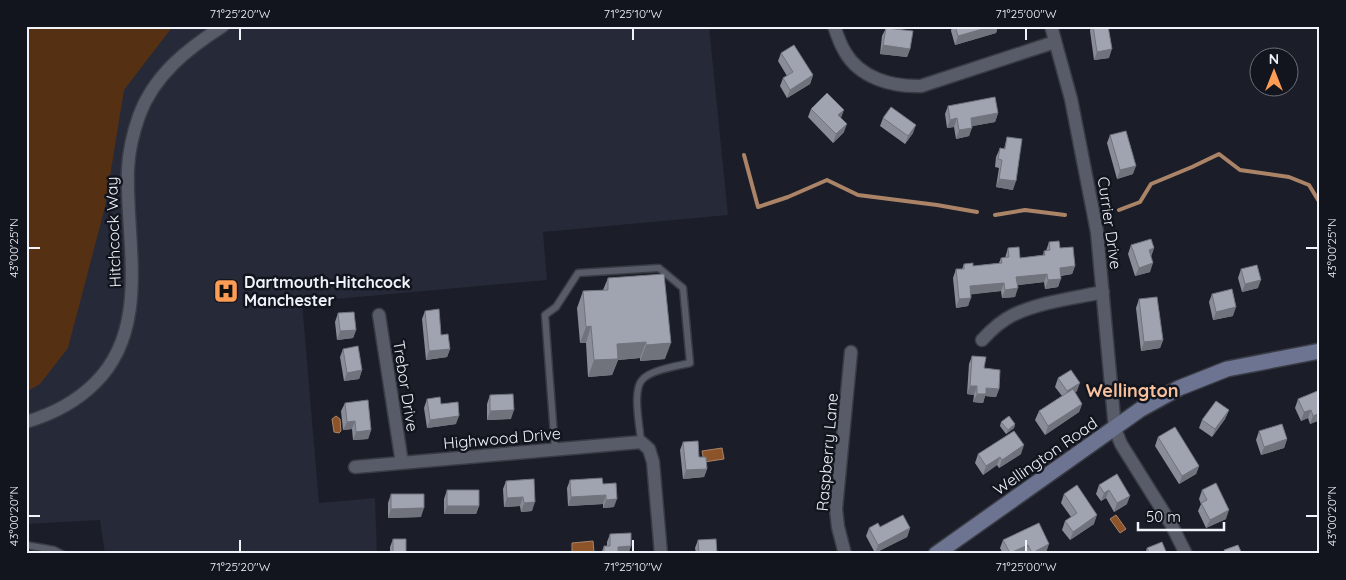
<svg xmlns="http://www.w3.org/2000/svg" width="1346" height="580" viewBox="0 0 1346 580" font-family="Quicksand,sans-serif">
  <rect width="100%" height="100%" fill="#1b1e28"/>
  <path fill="#252938" d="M26,26H709L728,215L543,232L547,280L302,302L319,503L375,498L377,554H105L100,520L26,524Z"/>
  <path fill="#563013" d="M26,26H173L124,90L105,207L68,348L40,384L26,392Z"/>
  <path fill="#8d5429" stroke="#ab8468" d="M336,416L340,419L341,431L339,433L334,432L332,419Z
    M722,448L724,459L704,462L702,451Z
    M1116,515L1126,529L1120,533L1110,519Z
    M593,541L594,552L572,553V543Z"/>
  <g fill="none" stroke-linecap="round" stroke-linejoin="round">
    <path stroke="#ab8468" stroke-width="4" d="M744,155L758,207L788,197L827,180L858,195L937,205L977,212
      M1119,210L1140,202L1151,184L1192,167L1219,154L1240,170L1289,177L1309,185L1320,203
      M995,215L1025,210L1065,215"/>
    <defs>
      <path id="lane" d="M555,449L545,315L556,307L578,273L659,268L683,288L690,363C677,366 650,370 642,380C632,391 640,427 641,442
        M26,545L54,550L62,554"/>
      <path id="street" d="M834,26C837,35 840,44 845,52C860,78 892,87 921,86L1055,42
        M1051,26L1071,99L1097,232L1115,429L1121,444L1171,524L1186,554
        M379,315L402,463
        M982,340C991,330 1001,321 1013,315C1040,302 1074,298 1103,292
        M26,422C53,414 75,403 95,383C152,327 125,240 128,168C129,151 133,133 139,116C154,75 187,49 223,26
        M355,467L641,442L649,449L653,462L661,554
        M845,554L838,527L836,509L851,352"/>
      <path id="secondary" d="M936,554L1141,409L1179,388L1227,369L1320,351"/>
    </defs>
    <use href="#lane" stroke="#393c44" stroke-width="9"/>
    <use href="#street" stroke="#393c44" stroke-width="15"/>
    <use href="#secondary" stroke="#393c44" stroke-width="18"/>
    <use href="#lane" stroke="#585c68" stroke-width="6"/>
    <use href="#street" stroke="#585c68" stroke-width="12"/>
    <use href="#secondary" stroke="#6c7491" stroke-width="15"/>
  </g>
  <path fill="#8a8d98" d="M952,26H998L996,33L955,45L951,31Z
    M1091,26H1108L1109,58L1094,60L1090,31Z
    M886,28L910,49L907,57L880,54L882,36Z
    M781,53L813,75L810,84L787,98L780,86L783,78L787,76L778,61Z
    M948,106L998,113L995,122L972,126L969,136L956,139L954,127L947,128L945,114Z
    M811,109L841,118L844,132L833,143L808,117Z
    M883,118L913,133L905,144L880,126Z
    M1110,135L1133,174L1117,179L1107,143Z
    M1007,137L1013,190L996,187L999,168L995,167L996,157L1000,148L1004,149Z
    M1049,242L1060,248L1075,266L1072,274L1061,276L1058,287L1045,289L1044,282L1017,285L1015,297L1002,298L1001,291L971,294L968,306L956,308L953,278L956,269H962L964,264L973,266L999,263L1001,258H1005L1008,248L1020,258L1043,255L1044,251H1046Z
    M1131,245L1154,248L1151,256L1150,272L1135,276L1128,254Z
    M1241,269L1258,288L1242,292L1238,278Z
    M608,278L665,359L640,361V358L618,360L612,375L588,377L586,343H580L577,308L583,291L603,290Z
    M1212,294L1233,316L1213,320L1209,302Z
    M1139,299L1163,340L1160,348L1141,351L1136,308Z
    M425,311L450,349L447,357L426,360L422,319Z
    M338,313L356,330L353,338L337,340L335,322Z
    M343,349L362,370L359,379L344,381L340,357Z
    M972,356L984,368L999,389L996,397L985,396L983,403L973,402L974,395L967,394L969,364Z
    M1058,378L1077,391L1075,392L1082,404L1079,412L1045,435L1035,420L1039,411L1062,396L1055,387Z
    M1320,390V420L1310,424L1308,418L1301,421L1295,408L1298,399Z
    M490,395L511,419L487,420V404Z
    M427,399L441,404L456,424L427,428L424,408Z
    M345,403L371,430L368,439L353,440L352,429L343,430L341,411Z
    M1229,410L1225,419L1212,437L1199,428L1202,420Z
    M1001,422L1015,424L1014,428L1006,434L1000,426Z
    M1259,431L1287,439L1284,448L1261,455L1256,440Z
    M1158,437L1199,466L1196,474L1179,484L1155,446Z
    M683,442L707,469L704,477L683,479L680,450Z
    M978,454H1021L999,468L997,465L983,475L975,463Z
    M1117,474L1127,504L1114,512L1106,498L1101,501L1096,494L1099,485Z
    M534,479L532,511L521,512L520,506L504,507L503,489L506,481Z
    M570,480L603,484L614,507L603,508V504L568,506L567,488Z
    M447,490L479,506L476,514H444V499Z
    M1202,490L1226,519L1206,528L1198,511L1201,504L1199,499Z
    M391,494L421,517L388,518V503Z
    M1064,494L1094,524L1070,540L1062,530L1065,521L1071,517L1061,503Z
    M1039,523L1046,553L1044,554H1003L1000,548L1003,540Z
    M880,527L910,528L907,537L875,553L866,536L869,528Z
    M610,534L631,546L628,554H601L604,546H607V542Z
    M393,539L406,554H390V547Z
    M698,540L717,554H696L695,548Z
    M1147,548L1167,554H1145Z"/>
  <path fill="#70737c" d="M993,26H998L996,33L955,45L958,36Z
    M883,45L910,49L907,57L880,54Z
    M1112,49L1109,58L1094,60L1097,52Z
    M813,75L810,84L787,98L790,90Z
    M844,110L841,118L838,115Z
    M998,113L995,122L968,127L971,118Z
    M957,118L954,127L947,128L950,120Z
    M847,124L844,132L833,143L836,134Z
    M916,125L913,133L905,144L908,136Z
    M972,128L969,136L956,139L959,130Z
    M1136,166L1133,174L1117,179L1120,170Z
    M999,179L1016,181L1013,190L996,187Z
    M1154,248L1151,257L1149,250Z
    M1153,263L1150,272L1135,276L1139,268Z
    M1075,266L1072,274L1057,276L1060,268Z
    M1047,274L1044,282L1013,286L1016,277Z
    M1061,279L1058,287L1045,289L1048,280Z
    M1261,280L1258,288L1242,292L1245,284Z
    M1004,283L1001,291L967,295L970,286Z
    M1018,288L1015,297L1002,298L1005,290Z
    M971,298L968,306L956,308L959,299Z
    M1236,307L1233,316L1213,320L1216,312Z
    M591,326L586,343H580L586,327Z
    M356,330L353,338L337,340L340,331Z
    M1163,340L1160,348L1141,351L1144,342Z
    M646,342L640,358L618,360L612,375L588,377L594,360L617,344Z
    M671,343L665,359L640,361L646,345Z
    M450,349L447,357L426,360L429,351Z
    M362,370L359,379L344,381L347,373Z
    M1080,383L1077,391L1064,400L1067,391Z
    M970,386H977L974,395L967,394Z
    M986,388L999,389L996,397L985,396L983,403L973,402L977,394Z
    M1082,404L1079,412L1045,435L1048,426Z
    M514,410L511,419L487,420L490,411Z
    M1229,410L1225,419L1212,437L1215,429Z
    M1311,410L1308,418L1301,421L1304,412Z
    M1320,413V420L1310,424L1313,416Z
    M459,416L456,424L427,428L430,420Z
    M355,421L352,429L343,430L347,422Z
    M1015,424L1014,428L1006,434L1008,430Z
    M371,430L368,439L353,440L356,432Z
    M1287,439L1284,448L1261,455L1264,447Z
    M1024,445L1021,454L999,468L1002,460Z
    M1000,457L997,465L983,475L986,466Z
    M1199,466L1196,474L1179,484L1182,476Z
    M707,469L704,477L683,479L686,470Z
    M1109,490L1106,498L1101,501L1104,493Z
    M606,495L603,504L568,506L571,497Z
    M1130,496L1127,504L1114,512L1117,503Z
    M523,497L520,506L504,507L507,498Z
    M617,499L614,507L603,508L606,500Z
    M535,502L532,511L521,512L524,503Z
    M447,506H479L476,514H444Z
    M424,508L421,517L388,518L391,509Z
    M1229,510L1226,519L1206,528L1210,520Z
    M1097,515L1094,524L1070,540L1073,532Z
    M910,528L907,537L875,553L878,545Z
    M1049,544L1046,553L1044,554H1032V553Z
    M1028,545L1025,553L1010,554V553Z
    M631,546L628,554H615L618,547Z"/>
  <path fill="#a0a4b1" stroke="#70737c" d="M955,26H993L958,36Z
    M1093,26H1108L1112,49L1097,52Z
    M886,28L913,31L910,49L883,45Z
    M794,45L813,75L790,90L783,78L793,72L781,53Z
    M827,93L844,110L838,115L847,124L836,134L811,109Z
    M995,97L998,113L971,118L972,128L959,130L957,118L950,120L948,106Z
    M891,107L916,125L908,136L883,118Z
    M1126,131L1136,166L1120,170L1110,135Z
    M1007,137L1022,139L1016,181L999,179L1002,160L998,159L1000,148L1005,149Z
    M1151,239L1154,248L1149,250L1153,263L1139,268L1131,245Z
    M1059,241L1060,248L1073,247L1075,266L1060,268L1061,279L1048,280L1047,274L1016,277L1018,288L1005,290L1004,283L970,286L971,298L959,299L956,269H964V264L973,263V266L1002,263L1001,258L1009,257L1008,248L1019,247L1020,258L1045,255L1044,251L1050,250L1049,242Z
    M1257,265L1261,280L1245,284L1241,269Z
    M664,274L671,343L646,345V342L617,344L618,359L594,360L591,326L586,327L583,291L608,290V278Z
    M1232,289L1236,307L1216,312L1212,294Z
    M1157,297L1163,340L1144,342L1139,299Z
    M439,309L441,335L448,334L450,349L429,351L425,311Z
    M354,312L356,330L340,331L338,313Z
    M358,346L362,370L347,373L343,349Z
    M972,356L986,357L984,368L1000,370L999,389L986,388V394H977V386H970Z
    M1071,370L1080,383L1067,391L1058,378Z
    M1073,389L1082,404L1048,426L1039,411Z
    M1320,390V413L1313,416L1311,410L1304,412L1298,399Z
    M513,394L514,410L490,411V395Z
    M440,397L441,404L458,402L459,416L430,420L427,399Z
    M368,400L371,430L356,432L355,421L347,422L345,403Z
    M1216,401L1229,410L1215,429L1202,420Z
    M1009,416L1015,424L1008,430L1001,422Z
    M1282,424L1287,439L1264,447L1259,431Z
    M1175,427L1199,466L1182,476L1158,437Z
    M1014,431L1024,445L1002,460L1000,457L986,466L978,454Z
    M698,441L699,457H706L707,469L686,470L683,442Z
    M1117,474L1130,496L1117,503L1109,490L1104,493L1099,485Z
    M602,478L603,484L616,483L617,499L606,500V495L571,497L570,480Z
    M534,479L535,502L524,503L523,497L507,498L506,481Z
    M1216,483L1229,510L1210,520L1201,503L1207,500L1202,490Z
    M1077,485L1097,515L1073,532L1065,521L1077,513L1064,494Z
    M447,490H479V506H447Z
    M391,494H424V508L391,509Z
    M903,515L910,528L878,545L869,528L878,523L880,527Z
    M1039,523L1049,544L1032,553L1028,545L1010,553L1003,540Z
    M631,533V546L618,547V554H604V546H610V534Z
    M393,539H406V554H393Z
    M716,539L717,554H699L698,540Z
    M1162,542L1167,554H1150L1147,548Z
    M1238,545L1242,554H1226L1224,550Z"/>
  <path fill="none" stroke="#f0f3fa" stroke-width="2" d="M240,28V40M633,28V40M1026,28V40M28,248H40M1306,248H1318M28,516H40M1306,516H1318M240,540V552M633,540V552M1026,540V552"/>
  <defs>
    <symbol id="hospital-square" viewBox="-11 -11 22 22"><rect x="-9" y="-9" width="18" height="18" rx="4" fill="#fd9c55" stroke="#12151e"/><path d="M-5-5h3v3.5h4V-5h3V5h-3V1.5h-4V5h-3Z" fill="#111"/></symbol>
  </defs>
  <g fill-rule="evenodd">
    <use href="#hospital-square" x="212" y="277" width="28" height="28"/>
  </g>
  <g text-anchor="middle" stroke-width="5" stroke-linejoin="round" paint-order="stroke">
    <g font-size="16" fill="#f0f3fa" stroke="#12151e">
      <text transform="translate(1110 223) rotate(82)" y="6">Currier Drive</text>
      <text transform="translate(113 232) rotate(-92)" y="6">Hitchcock Way</text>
      <text transform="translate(406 386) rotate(81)" y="6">Trebor Drive</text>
      <text transform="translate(502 438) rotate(-5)" y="6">Highwood Drive</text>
      <text transform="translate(827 452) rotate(-85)" y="6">Raspberry Lane</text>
      <text transform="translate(1045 456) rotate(-35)" y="6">Wellington Road</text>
    </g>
    <g font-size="16" font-weight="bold" fill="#f0f3fa" stroke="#12151e" text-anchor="start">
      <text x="244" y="288">Dartmouth-Hitchcock<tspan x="244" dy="18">Manchester</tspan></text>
    </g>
    <g font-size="18" font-weight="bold" fill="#f8c19d" stroke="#12151e">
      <text x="1132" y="397">Wellington</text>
    </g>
  </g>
  <rect width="1346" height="580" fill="none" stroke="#12151e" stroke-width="55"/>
  <g transform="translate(1274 72)"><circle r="24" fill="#12151e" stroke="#6b6e76"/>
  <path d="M0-4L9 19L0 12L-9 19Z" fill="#fd9c55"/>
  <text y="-8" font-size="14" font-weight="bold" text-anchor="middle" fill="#f0f3fa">N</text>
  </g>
  <path d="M1138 522v8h86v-8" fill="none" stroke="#f0f3fa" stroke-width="2.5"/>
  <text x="1146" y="522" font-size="15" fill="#f0f3fa" stroke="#12151e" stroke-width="4" paint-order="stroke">50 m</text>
  <rect x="28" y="28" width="1290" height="524" fill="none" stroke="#f0f3fa" stroke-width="2"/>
  <g font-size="12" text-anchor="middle" fill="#f0f3fa">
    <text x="240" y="18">71°25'20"W</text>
    <text x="633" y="18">71°25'10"W</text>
    <text x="1026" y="18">71°25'00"W</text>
    <text transform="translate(14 248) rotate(-90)" y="4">43°00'25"N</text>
    <text transform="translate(1332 248) rotate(-90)" y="4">43°00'25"N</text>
    <text transform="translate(14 516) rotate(-90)" y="4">43°00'20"N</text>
    <text transform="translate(1332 516) rotate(-90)" y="4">43°00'20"N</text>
    <text x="240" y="571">71°25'20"W</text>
    <text x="633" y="571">71°25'10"W</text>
    <text x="1026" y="571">71°25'00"W</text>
  </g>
</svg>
